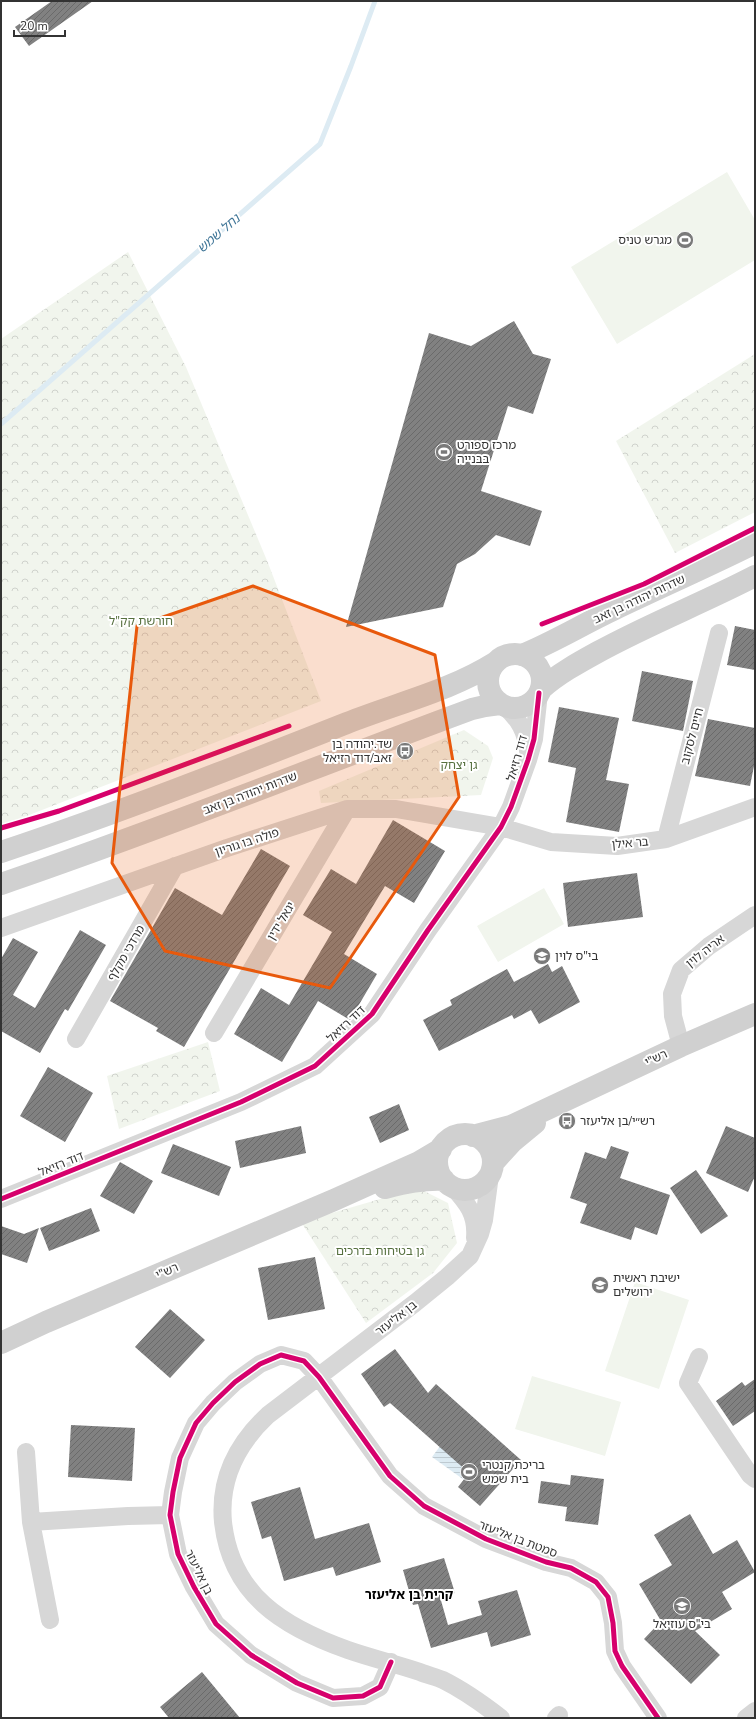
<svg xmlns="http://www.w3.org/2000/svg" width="756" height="1719" viewBox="0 0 756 1719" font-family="'Nunito Sans','Noto Sans Hebrew',sans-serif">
  <defs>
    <pattern id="park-crowns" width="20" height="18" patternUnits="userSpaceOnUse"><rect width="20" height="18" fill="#f1f5ed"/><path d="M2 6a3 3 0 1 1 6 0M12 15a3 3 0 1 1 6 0" fill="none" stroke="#cfd2cc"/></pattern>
    <pattern id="water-rules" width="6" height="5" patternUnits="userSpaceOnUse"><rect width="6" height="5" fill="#ddebf3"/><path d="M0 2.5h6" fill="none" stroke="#becad1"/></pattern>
    <pattern id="building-hatch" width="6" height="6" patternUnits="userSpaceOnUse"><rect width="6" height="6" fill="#818181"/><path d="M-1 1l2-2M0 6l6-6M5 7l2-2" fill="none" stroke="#6a6a6a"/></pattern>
  </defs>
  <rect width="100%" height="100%" fill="#fff"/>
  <path fill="url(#park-crowns)" d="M128,252L186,367L268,563L321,701L1,826V339Z
    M755,354V512L675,553L616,441Z
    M464,730L488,746L493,758L481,795L321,803L319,791Z
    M208,1042L220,1091L119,1129L107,1076Z
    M418,1188L448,1203L457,1243L433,1273L366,1323L301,1222Z"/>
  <path fill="#f1f5ed" d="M727,172L755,220V260L617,344L571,267Z
    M544,888L564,924L498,962L477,926Z
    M635,1282L689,1300L659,1389L605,1371Z
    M532,1376L621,1402L605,1456L515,1429Z"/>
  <path fill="url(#water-rules)" d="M455,1426L474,1487L432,1457Z"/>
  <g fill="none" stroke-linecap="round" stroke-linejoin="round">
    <path stroke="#ddebf3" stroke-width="5" d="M1,424L320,144L351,66L375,1"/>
  </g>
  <path fill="url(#building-hatch)" d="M52,1H93L29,46L15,27Z
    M514,321L533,354L551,359L533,414L508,406L481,491L542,511L530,546L496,535L475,554L457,564L443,607L346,627L429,333L471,346Z
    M735,626L755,630V670L727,665Z
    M642,671L693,681L683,731L632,721Z
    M559,707L619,718L606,780L629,784L619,832L566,822L576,768L548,762Z
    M708,719L755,728V761L750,786L695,776Z
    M393,820L445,851L414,903L385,886L344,954L377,974L350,1020L318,1001L282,1062L234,1034L261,988L289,1005L332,932L303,915L331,869L356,884Z
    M261,849L290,866L184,1047L156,1031L158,1028L110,1001L175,888L222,915Z
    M637,873L643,917L568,927L563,883Z
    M80,930L106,945L68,1011L65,1009L40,1053L1,1031V959L13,938L38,952L13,995L35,1008Z
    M548,964L552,972L562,966L580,1002L539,1024L531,1010L514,1019L512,1015L439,1051L423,1020L452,1005L450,1000L507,969L514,982Z
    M48,1067L93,1093L65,1142L20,1116Z
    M399,1104L409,1130L380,1143L369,1117Z
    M301,1126L306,1153L240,1168L235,1141Z
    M726,1126L755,1138V1176L748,1192L706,1173Z
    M173,1144L231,1167L219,1196L161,1173Z
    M611,1146L629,1152L620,1178L670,1195L657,1235L635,1227L631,1240L580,1223L587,1204L570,1198L585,1152L606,1159Z
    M120,1162L153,1181L134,1214L100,1196Z
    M696,1170L728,1216L701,1234L670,1188Z
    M91,1208L100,1231L49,1251L40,1228Z
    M1,1226L24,1234L39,1228L27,1263L1,1254Z
    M315,1257L325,1309L268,1320L258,1268Z
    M170,1309L205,1340L170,1378L135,1347Z
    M395,1349L428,1393L436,1384L521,1460L480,1506L458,1487L469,1473L390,1403L384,1407L361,1374Z
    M755,1379V1411L733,1426L716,1401L742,1382L745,1386Z
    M71,1425L135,1428L132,1481L68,1477Z
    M571,1475L604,1479L598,1525L565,1521L567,1507L538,1503L541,1481L570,1485Z
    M300,1487L315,1539L369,1523L381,1562L336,1576L333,1567L284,1581L271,1536L262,1539L251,1502Z
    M690,1514L713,1554L737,1540L755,1572L722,1592L732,1609L695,1631L720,1655L691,1684L644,1639L661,1621L639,1584L672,1565L654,1535Z
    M444,1558L455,1593L440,1597L448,1625L482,1615L478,1601L517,1590L531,1635L491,1647L487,1632L431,1648L418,1604L413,1605L403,1570Z
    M202,1672L240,1718H169L160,1707Z"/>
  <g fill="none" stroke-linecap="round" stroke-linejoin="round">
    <path stroke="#d7d7d7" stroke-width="18" d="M504,706C519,719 526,731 528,751
      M666,839L719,633
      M1,928L227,848L347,809H396L501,827L551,842L617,846L666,839L755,807
      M214,1033L347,809
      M76,1039L175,866
      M681,1046L673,1016L672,994L681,970L709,946L755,915
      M490,1175L484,1220L480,1234L470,1256L447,1277L415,1303L268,1415C237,1444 219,1479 223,1522C231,1595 283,1627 348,1650C371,1658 396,1664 420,1672C427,1675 436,1677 443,1680C463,1690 483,1704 501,1718
      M452,1186C467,1203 477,1214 475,1238
      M1,1199L241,1102L315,1066L372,1014L428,930L501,827L511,807L528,760L534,739L539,693
      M699,1357L688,1383L750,1475L755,1479
      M26,1452L31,1522L50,1620
      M31,1522L128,1516L170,1515
      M391,1662L380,1687L363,1696L333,1698L297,1683L251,1655L216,1624L194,1587L178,1554L170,1515L173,1492L180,1458L196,1423L213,1403L235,1382L260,1364L281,1355L304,1361L319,1377L390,1476L424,1506L486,1539L546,1562L571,1568L596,1582L608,1597L613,1623L615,1651L622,1666L658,1718
      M556,1718L559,1715
      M746,1718L755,1711"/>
    <path stroke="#d0d0d0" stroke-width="22" d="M488 681a27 27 0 1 1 54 0a27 27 0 1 1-54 0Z
      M522,655C554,642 583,624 615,609C661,587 709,566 755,543
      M541,689C558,674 578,663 598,652C649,624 703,603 755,576
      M1,852C118,813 233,768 347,723C397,703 450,691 496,662
      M1,884C160,830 315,767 472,709L485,706L500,704
      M437 1162a28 28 0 1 1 56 0a28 28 0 1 1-56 0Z
      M473,1136L511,1126L681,1046L755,1014
      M493,1163L512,1142L535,1123
      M385,1188C405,1183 423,1179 444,1180
      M1,1343L46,1322L334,1200L419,1162L441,1149"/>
    <defs>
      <path id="cycleway" d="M542,624L644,584L755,528
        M1,828L59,811L289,726
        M1,1199L241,1102L315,1066L372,1014L428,930L501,827L511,807L528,760L534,739L539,693
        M391,1662L380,1687L363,1696L333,1698L297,1683L251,1655L216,1624L194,1587L178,1554L170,1515L173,1492L180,1458L196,1423L213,1403L235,1382L260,1364L281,1355L304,1361L319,1377L390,1476L424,1506L486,1539L546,1562L571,1568L596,1582L608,1597L613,1623L615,1651L622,1666L658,1718"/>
    </defs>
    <use href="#cycleway" stroke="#fff" stroke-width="8"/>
    <use href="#cycleway" stroke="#d6006c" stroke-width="5"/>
  </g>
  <path fill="#e8590c" fill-opacity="0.2" stroke="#e8590c" stroke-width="3" stroke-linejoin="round" d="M253,586L435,655L459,797L330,988L165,951L112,863L137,626Z"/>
  <defs>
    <symbol id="stadium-disc" viewBox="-11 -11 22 22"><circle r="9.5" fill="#7a7a7a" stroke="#fff"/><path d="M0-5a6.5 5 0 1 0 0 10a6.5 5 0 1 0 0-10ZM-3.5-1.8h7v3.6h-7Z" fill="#fff"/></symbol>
    <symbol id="bus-disc" viewBox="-11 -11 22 22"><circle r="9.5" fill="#7a7a7a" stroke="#fff"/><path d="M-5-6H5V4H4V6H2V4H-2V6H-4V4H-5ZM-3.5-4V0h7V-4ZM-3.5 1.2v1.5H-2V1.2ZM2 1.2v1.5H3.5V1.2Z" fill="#fff"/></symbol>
    <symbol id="school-disc" viewBox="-11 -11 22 22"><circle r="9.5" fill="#7a7a7a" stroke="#fff"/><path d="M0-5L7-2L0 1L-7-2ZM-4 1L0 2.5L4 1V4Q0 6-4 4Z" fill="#fff"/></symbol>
  </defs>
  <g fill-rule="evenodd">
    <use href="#stadium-disc" x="675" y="230" width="20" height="20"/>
    <use href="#stadium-disc" x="434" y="442" width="20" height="20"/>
    <use href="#bus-disc" x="395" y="741" width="20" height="20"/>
    <use href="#school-disc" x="532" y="946" width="20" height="20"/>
    <use href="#bus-disc" x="557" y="1111" width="20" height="20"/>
    <use href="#school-disc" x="590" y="1275" width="20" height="20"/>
    <use href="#stadium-disc" x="459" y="1462" width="20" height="20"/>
    <use href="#school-disc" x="672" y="1596" width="20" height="20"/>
  </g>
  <g text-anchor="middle" stroke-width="4" stroke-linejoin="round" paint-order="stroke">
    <g font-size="12" fill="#333" stroke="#fff" text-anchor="start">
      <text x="672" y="244" text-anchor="end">מגרש טניס</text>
      <text x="457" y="449">מרכז ספורט<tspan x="457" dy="14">בבנייה</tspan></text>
      <text x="392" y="748" text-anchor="end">שד.יהודה בן<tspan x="392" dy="14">זאב/דוד רזיאל</tspan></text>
      <text x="555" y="960">בי"ס לוין</text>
      <text x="580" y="1125">רש״י/בן אליעזר</text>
      <text x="613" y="1282">ישיבת ראשית<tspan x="613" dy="14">ירושלים</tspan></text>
      <text x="482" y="1469">בריכת קנטרי<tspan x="482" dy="14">בית שמש</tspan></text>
      <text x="682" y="1628" text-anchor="middle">בי"ס עוזיאל</text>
    </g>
    <g font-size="12" fill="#333" stroke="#fff">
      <text transform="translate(639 599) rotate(-25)" y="4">שדרות יהודה בן זאב</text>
      <text transform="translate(692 736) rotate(-75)" y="4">חיים לסקוב</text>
      <text transform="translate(517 758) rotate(-74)" y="4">דוד רזיאל</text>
      <text transform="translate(250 793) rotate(-21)" y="4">שדרות יהודה בן זאב</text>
      <text transform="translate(247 842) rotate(-18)" y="4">פולה בו גוריון</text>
      <text transform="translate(630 843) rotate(-5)" y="4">בר אילן</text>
      <text transform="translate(281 921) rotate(-59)" y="4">יגאל ידין</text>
      <text transform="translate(705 951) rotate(-38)" y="4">אריה לוין</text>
      <text transform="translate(126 953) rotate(-60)" y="4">מרדכי מקלף</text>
      <text transform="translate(346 1024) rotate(-43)" y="4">דוד רזיאל</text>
      <text transform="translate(656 1058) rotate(-25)" y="4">רש"י</text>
      <text transform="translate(61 1164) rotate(-22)" y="4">דוד רזיאל</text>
      <text transform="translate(167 1271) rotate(-23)" y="4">רש"י</text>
      <text transform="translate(396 1318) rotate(-38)" y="4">בן אליעזר</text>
      <text transform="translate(518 1539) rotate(21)" y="4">סמטת בן אליעזר</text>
      <text transform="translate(199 1572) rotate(64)" y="4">בן אליעזר</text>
    </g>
    <g font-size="12" fill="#56703f" stroke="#fff">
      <text x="141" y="625">חורשת קק"ל</text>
      <text x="459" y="769">גן יצחק</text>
      <text x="380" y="1255">גן בטיחות בדרכים</text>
    </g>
    <g font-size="13" font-style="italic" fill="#3f7597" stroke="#fff">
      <text transform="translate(218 233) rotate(-41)" y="5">נחל שמש</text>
    </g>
    <g font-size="13" font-weight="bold" fill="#000" stroke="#fff">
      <text x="409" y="1599">קרית בן אליעזר</text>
    </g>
  </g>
  <rect width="756" height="1719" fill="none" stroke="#333333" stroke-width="4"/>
  <path d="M14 30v6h51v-6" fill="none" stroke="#333333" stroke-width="2"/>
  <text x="20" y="30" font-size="12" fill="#333333" stroke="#ffffff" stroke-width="3" paint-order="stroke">20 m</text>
</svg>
